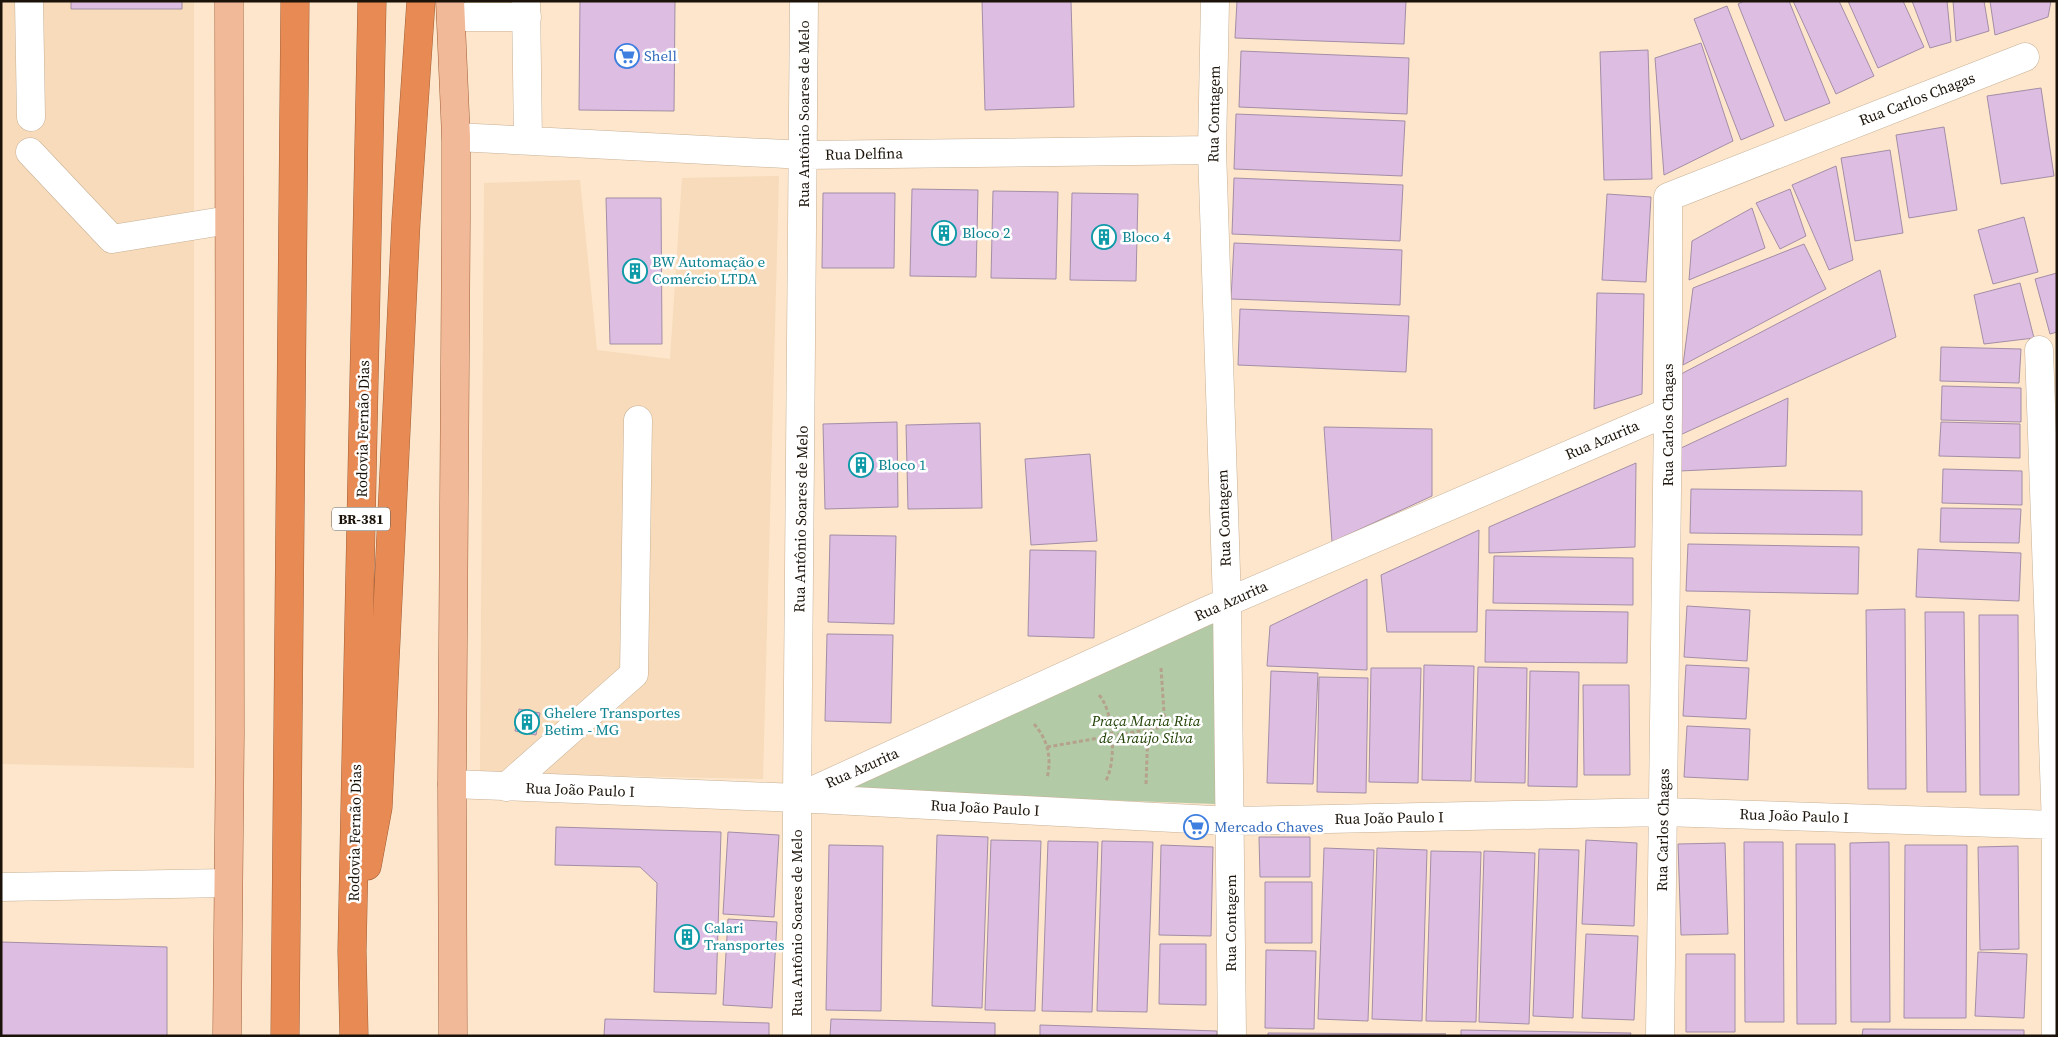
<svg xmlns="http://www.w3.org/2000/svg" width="2058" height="1037" viewBox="0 0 2058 1037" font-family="'Source Serif 4',serif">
  <rect width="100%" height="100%" fill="#fde6cb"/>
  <path fill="#f7dbba" d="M1,1H194V768L1,764Z
    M779,176L763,779L480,773L484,183L580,180L597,350L670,359L682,178Z"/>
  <path fill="#b3caa6" d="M1221,615L1216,804L840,791Z"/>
  <path fill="#debde3" stroke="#a38ea6" d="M71,1H182V9H71Z
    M580,1H675L674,111L579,110Z
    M982,1H1071L1074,107L985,110Z
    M1237,1H1406L1404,44L1235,38Z
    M1744,1H1789L1830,103L1785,121L1738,4Z
    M1793,1H1839L1874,76L1836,94Z
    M1848,1H1903L1924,47L1878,68Z
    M1912,1H1947L1951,42L1930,48Z
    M1953,1H1984L1989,31L1956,41Z
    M1990,1H2051L2048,17L1995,35Z
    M1727,6L1774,126L1741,140L1694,19Z
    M1701,43L1733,141L1664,175L1655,58Z
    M1648,50L1652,179L1604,180L1600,52Z
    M1241,51L1409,58L1407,114L1239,107Z
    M2041,88L2054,176L2001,184L1987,96Z
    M1236,114L1405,121L1402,176L1234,169Z
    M1944,127L1957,210L1909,218L1896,135Z
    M1890,150L1903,233L1855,241L1841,158Z
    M1836,166L1853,260L1829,270L1792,185Z
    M1234,178L1403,185L1400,241L1232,234Z
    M912,189L978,190L976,277L910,276Z
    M1790,189L1806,236L1780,249L1756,203Z
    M993,191L1058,192L1056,279L991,278Z
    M823,193H895L894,268H822Z
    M1072,193L1138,194L1136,281L1070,280Z
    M1607,194L1651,197L1646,282L1602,280Z
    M606,198H661L662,344H610Z
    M1752,208L1765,248L1689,280L1692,241Z
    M2024,217L2038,272L1993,284L1978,230Z
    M1234,243L1402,250L1400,305L1231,299Z
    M1804,244L1826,289L1683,365L1693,288Z
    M1880,270L1896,337L1680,435L1681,374Z
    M2057,273V332L2050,334L2035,279Z
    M2020,283L2034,338L1984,344L1974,295Z
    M1597,293L1644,294L1642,394L1594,409Z
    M1240,309L1409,316L1406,372L1238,365Z
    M1941,347L2021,349L2019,383L1940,381Z
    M1942,386L2021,388V422L1941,420Z
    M1788,398L1786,466L1680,471L1681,448Z
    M897,422L898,507L825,509L823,424Z
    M1941,422L2020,424V458L1939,456Z
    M980,423L982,508L908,509L906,425Z
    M1324,427L1432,429V496L1332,542Z
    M1090,454L1097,541L1031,545L1025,459Z
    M1636,463L1635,547L1489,553V527Z
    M1943,469L2022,471V505L1942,503Z
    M1691,489L1862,491V535L1690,533Z
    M1941,508L2021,509L2019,543L1940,542Z
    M1479,530L1477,632H1387L1381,575Z
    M830,535L896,536L894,624L828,622Z
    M1688,544L1859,547L1858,594L1686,591Z
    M1918,549L2021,553L2019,601L1916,597Z
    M1030,550L1096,551L1094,638L1028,636Z
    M1494,556L1633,558V605L1493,603Z
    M1367,579V670L1267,666L1270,626Z
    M1687,606L1750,610L1747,661L1684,657Z
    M1905,609L1906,789H1868L1866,610Z
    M1486,610L1628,612L1627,663L1485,662Z
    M1925,612H1964L1966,792H1927Z
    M1979,615H2018L2019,795H1980Z
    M827,634L893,635L891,723L825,721Z
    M1424,665L1474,666L1471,781L1422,780Z
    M1686,665L1749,668L1746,719L1683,716Z
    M1478,667L1527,668L1525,783L1475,782Z
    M1371,668H1421L1418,783L1369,782Z
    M1271,671L1318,673L1313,784L1267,783Z
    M1530,671L1579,672L1577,787L1528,786Z
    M1319,677L1368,678L1366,793L1317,792Z
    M1583,685H1629L1630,775H1584Z
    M519,709L540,713L536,735L515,731Z
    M1687,726L1750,729L1748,780L1684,777Z
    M556,827L721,832L716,994L654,992L657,883L640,867L555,865Z
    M728,832L779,835L774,917L723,914Z
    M937,835L988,837L982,1008L932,1006Z
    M1259,837H1310V877H1260Z
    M991,840L1041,841L1035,1011L985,1010Z
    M1586,840L1637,843L1634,926L1582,924Z
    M1048,841L1098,842L1092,1012L1042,1011Z
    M1102,841L1153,842L1147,1012L1097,1011Z
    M1744,842H1783L1784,1022H1745Z
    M1889,842L1890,1022H1851L1850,843Z
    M1725,843L1728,934L1681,935L1678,844Z
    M1796,844H1835L1836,1024H1797Z
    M829,845L883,846L881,1011L826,1010Z
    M1161,845L1213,847L1211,936L1159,935Z
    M1905,845H1967L1966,1018H1904Z
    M2018,846L2019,949L1980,950L1978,847Z
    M1324,848L1374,850L1368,1021L1318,1019Z
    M1377,848L1427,850L1422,1021L1372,1019Z
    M1539,849L1579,850L1573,1018L1533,1016Z
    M1431,851L1481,852L1476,1022L1426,1021Z
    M1484,851L1535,853L1529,1024L1479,1022Z
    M1265,882H1312V943H1265Z
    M728,919L777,922L772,1008L723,1005Z
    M1586,934L1638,936L1634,1020L1582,1018Z
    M1,942L167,947V1036H1Z
    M1160,944H1206V1005L1159,1004Z
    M1266,950L1316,951L1314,1029L1265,1028Z
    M1978,952L2027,954L2024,1018L1975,1016Z
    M1686,954H1735V1032H1686Z
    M605,1019L769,1023V1036H604Z
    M831,1019L995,1023V1036H830Z
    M1040,1025L1217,1031V1036H1040Z
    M1863,1029L2024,1030V1036H1862Z
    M1461,1030L1631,1033L1630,1036H1461Z
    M1268,1033L1446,1034L1268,1036Z"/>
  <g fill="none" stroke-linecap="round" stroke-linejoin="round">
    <defs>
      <path id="minor" d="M29,1L31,117
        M526,1L528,140
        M1215,1L1212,150L1227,602L1232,1036
        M451,17H527
        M456,137L804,155L1212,150
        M30,152L112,239L229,220
        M2039,350L2056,825V1036
        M452,784L797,798L1231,821L1663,812L2057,825
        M506,787L634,674L638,420
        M801,796L1204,612L1668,412
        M1,887L228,883
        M797,1036V798L804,1
        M1660,1036L1668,412V197L2025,57"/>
      <path id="major" d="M450,1L456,137V219L452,784L453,1036
        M227,1036L230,733L229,1"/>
      <path id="highway" d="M367,866L378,807L406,221L421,1
        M285,1036L295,1
        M354,1036L352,951L372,1"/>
    </defs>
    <use href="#minor" stroke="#c7b197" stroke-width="29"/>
    <use href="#major" stroke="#a06039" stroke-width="29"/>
    <use href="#highway" stroke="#a06039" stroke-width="29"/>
    <path stroke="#b4a28c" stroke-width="3" stroke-dasharray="4 2.5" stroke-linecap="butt" d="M1161,668L1165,727
      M1099,695C1114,711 1117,764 1105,782
      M1034,724C1048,740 1052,758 1047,778
      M1047,747L1198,721
      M1146,784L1148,730"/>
    <use href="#minor" stroke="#fff" stroke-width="28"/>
    <use href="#major" stroke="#f1b998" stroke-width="28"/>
    <use href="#highway" stroke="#e88a53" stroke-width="28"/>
  </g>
  <defs>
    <symbol id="supermarket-ring" viewBox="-11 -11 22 22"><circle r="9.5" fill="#fff" stroke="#3f7fe0" stroke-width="1.5"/><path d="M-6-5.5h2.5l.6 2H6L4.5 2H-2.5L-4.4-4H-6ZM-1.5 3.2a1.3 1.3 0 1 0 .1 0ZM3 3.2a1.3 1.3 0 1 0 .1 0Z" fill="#3f7fe0"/></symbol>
    <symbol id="building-ring" viewBox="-11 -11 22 22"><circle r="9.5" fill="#fff" stroke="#0f9aa8" stroke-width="1.5"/><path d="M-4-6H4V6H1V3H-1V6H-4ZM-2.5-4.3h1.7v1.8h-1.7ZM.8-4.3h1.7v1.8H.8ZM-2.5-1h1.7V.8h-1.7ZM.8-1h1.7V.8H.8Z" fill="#0f9aa8"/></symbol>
  </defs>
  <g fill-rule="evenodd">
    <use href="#supermarket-ring" x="613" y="42" width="28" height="28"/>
    <use href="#building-ring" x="930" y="219" width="28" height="28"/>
    <use href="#building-ring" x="1090" y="223" width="28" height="28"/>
    <use href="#building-ring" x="621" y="257" width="28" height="28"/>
    <use href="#building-ring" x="847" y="451" width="28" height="28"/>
    <use href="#building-ring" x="513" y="708" width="28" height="28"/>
    <use href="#supermarket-ring" x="1182" y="813" width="28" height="28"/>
    <use href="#building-ring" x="673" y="923" width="28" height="28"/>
  </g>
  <g text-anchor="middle" stroke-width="5" stroke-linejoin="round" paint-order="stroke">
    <rect fill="#fff" stroke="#5f5a53" stroke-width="1" x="332" y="507.5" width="58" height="23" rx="4"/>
    <g font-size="14" font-weight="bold" fill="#1b1309">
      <text x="361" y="524">BR-381</text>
    </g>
    <g font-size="15" fill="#366cbe" stroke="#fff" text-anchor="start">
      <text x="644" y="61">Shell</text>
      <text x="1214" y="832">Mercado Chaves</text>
    </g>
    <g font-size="15" fill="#1b1309" stroke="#fff">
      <text transform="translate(1917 99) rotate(-21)" y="5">Rua Carlos Chagas</text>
      <text transform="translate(804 114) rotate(-90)" y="5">Rua Antônio Soares de Melo</text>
      <text transform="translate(1214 114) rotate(-89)" y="5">Rua Contagem</text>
      <text transform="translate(864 154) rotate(-1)" y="5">Rua Delfina</text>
      <text transform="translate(1668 425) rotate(-90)" y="5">Rua Carlos Chagas</text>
      <text transform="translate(363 429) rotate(-89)" y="5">Rodovia Fernão Dias</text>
      <text transform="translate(1602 440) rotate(-23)" y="5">Rua Azurita</text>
      <text transform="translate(1224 518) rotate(-92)" y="5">Rua Contagem</text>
      <text transform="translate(801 519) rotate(-89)" y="5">Rua Antônio Soares de Melo</text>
      <text transform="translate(1231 601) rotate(-24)" y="5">Rua Azurita</text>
      <text transform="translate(862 768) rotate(-24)" y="5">Rua Azurita</text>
      <text transform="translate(580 790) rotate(2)" y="5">Rua João Paulo I</text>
      <text transform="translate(985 808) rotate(3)" y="5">Rua João Paulo I</text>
      <text transform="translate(1794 816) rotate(2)" y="5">Rua João Paulo I</text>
      <text transform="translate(1389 818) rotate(-1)" y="5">Rua João Paulo I</text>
      <text transform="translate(1663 830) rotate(-89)" y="5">Rua Carlos Chagas</text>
      <text transform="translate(355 833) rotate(-89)" y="5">Rodovia Fernão Dias</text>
      <text transform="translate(797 923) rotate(-90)" y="5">Rua Antônio Soares de Melo</text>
      <text transform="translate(1231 923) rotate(-90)" y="5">Rua Contagem</text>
    </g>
    <g font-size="15" fill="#0d838f" stroke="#fff" text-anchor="start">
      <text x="962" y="238">Bloco 2</text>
      <text x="1122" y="242">Bloco 4</text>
      <text x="652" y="267">BW Automação e<tspan x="652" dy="17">Comércio LTDA</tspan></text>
      <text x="878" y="470">Bloco 1</text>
      <text x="544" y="718">Ghelere Transportes<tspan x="544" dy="17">Betim - MG</tspan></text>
      <text x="704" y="933">Calari<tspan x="704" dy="17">Transportes</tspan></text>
    </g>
    <g font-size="15" font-style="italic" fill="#1f4003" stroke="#fff">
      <text x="1146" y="726">Praça Maria Rita<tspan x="1146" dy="17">de Araújo Silva</tspan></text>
    </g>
  </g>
  <rect width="2058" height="1037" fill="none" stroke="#1b1309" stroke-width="5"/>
</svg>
